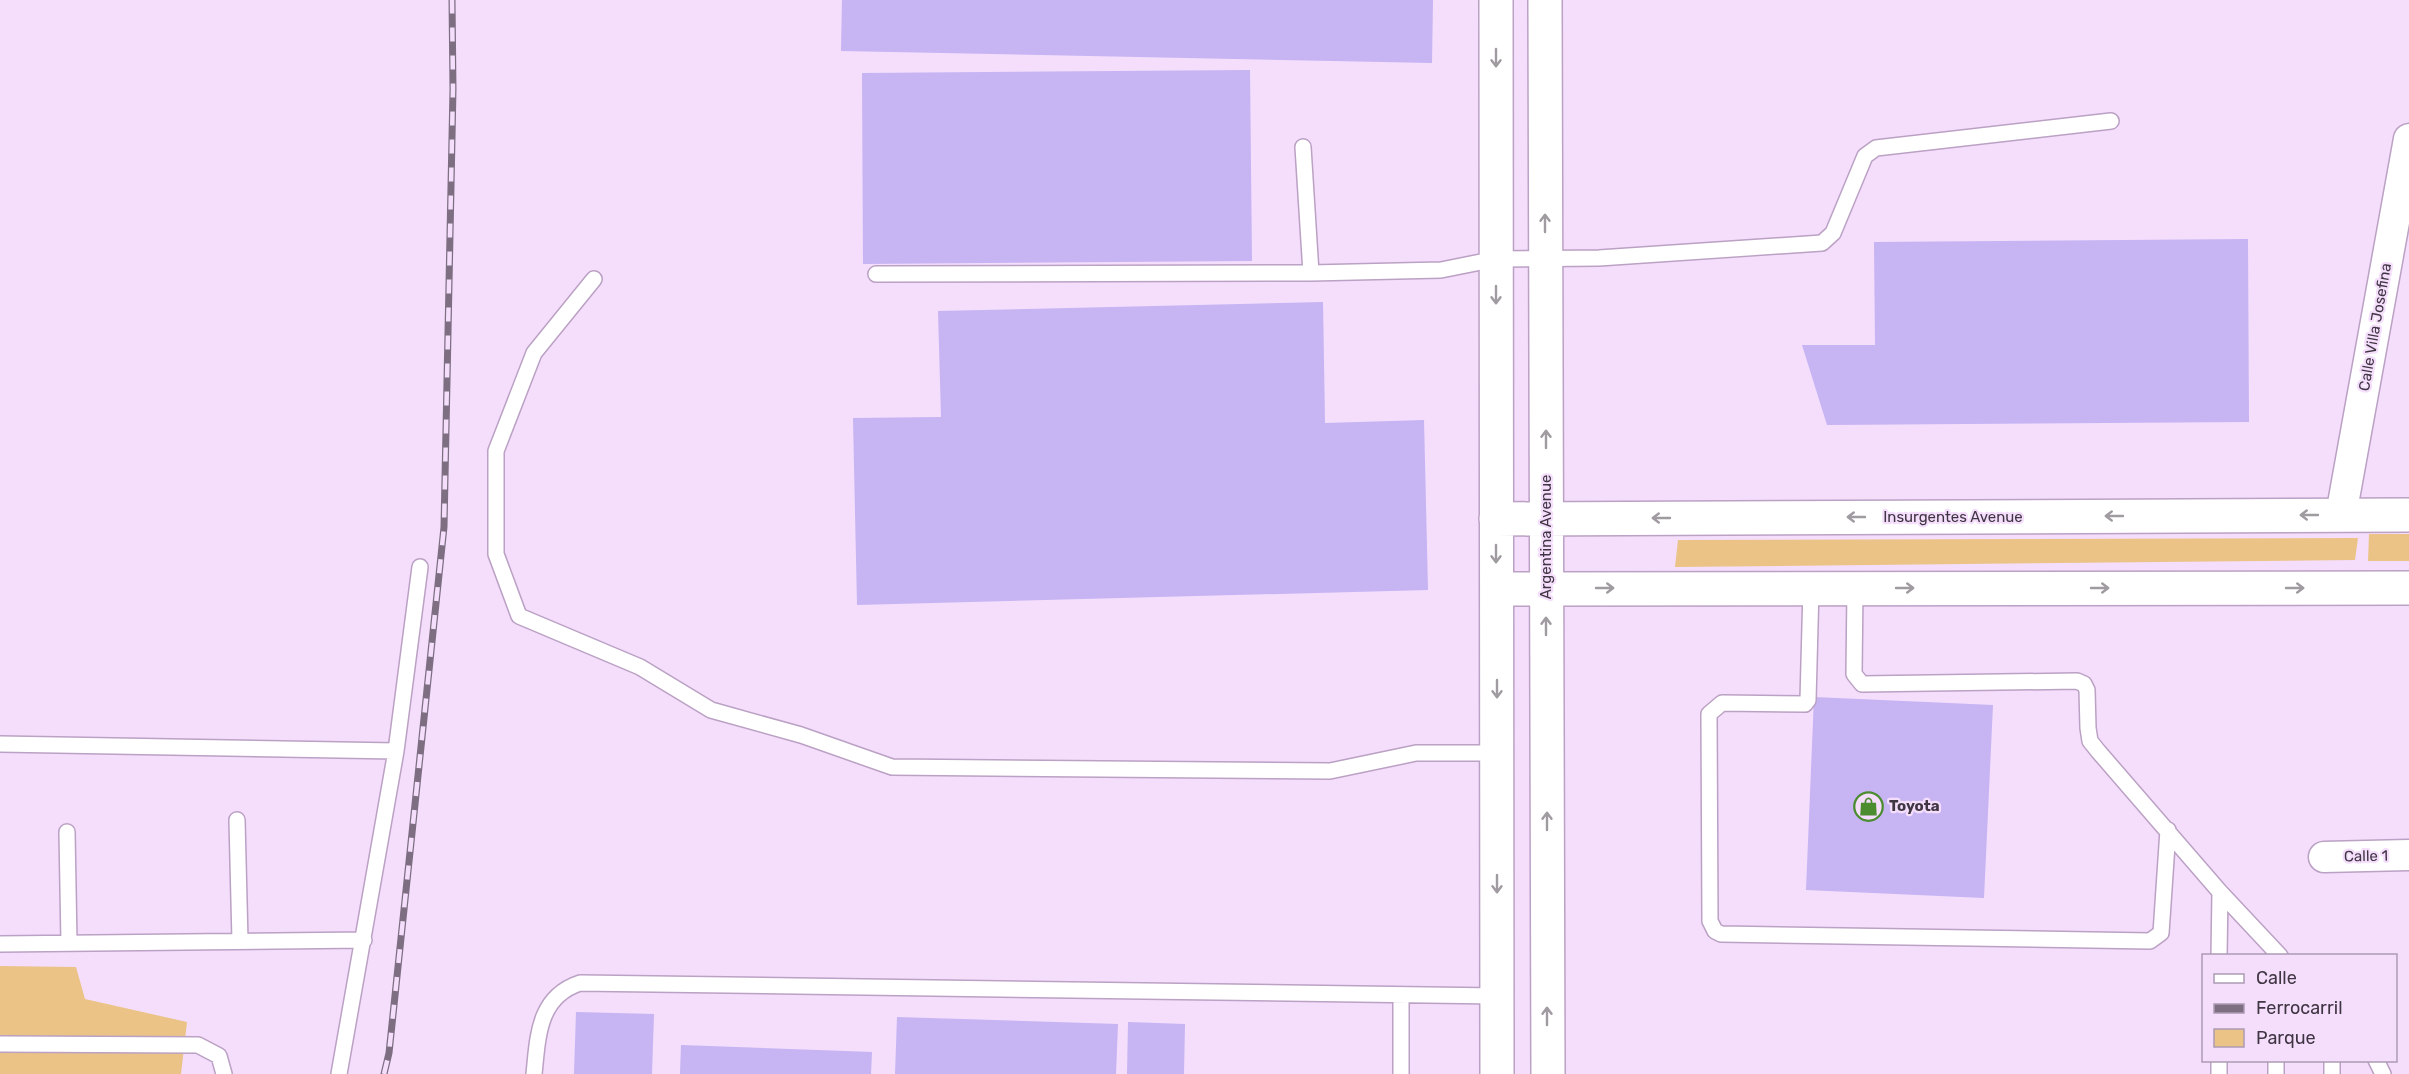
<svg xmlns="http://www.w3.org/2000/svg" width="2409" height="1074" viewBox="0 0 2409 1074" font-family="Rubik,sans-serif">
  <rect width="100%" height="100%" fill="#f4defc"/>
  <path fill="#ebc386" d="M2369,534H2409V561H2368Z
    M2358,538L2355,560L1675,567L1678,540Z
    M0,966L76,967L85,999L187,1022L181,1074H0Z"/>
  <path fill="#c6b4f3" d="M842,0H1433L1432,63L841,51Z
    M1250,70L1252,261L863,264L862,73Z
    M2248,239L2249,422L1827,425L1802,345H1875L1874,242Z
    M1323,302L1325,423L1424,420L1428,590L857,605L853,418L941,417L938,311Z
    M1814,697L1993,705L1984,898L1806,890Z
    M576,1012L654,1014L652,1074H574Z
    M897,1017L1118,1024L1116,1074H895Z
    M1128,1022L1185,1024L1184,1074H1127Z
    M681,1045L872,1052L871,1074H680Z"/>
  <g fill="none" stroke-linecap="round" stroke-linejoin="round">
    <defs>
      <path id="service" d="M1303,147L1311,273
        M876,274L1311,273L1441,270L1496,259L1599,258L1822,243L1833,233L1865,156L1876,148L2111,121
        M594,279L534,353L496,451V554L519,616L640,667L711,710L801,735L892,767L1330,771L1416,753H1497
        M1811,588L1808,700L1805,704L1722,703L1709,714L1710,921L1715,931L1721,934L2150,941L2161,933L2168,830
        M1855,588L1854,674L1862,684L2077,681L2084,684L2087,690L2088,728L2090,741L2098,751L2220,892L2280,956
        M0,744L396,751
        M237,820L240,941
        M67,832L69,943
        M0,944L364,940
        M2219,956L2220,892
        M0,1044L198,1045L219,1056L224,1074
        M2376,1060L2383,1074
        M339,1074L396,751L420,567
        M534,1074C538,1036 538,997 580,983L1497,996
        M1401,1074V995
        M2219,1074V1060
        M2276,1074V1060
        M2332,1074V1060"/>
      <path id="minor" d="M2341,515L2409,139
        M2324,857L2409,855"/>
      <path id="secondary" d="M1496,0L1497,1074
        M1545,0L1548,1074
        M1496,519L2409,515
        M1497,589L2409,588"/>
    </defs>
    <use href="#service" stroke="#bba1c4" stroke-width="18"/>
    <use href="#minor" stroke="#bba1c4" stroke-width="33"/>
    <use href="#secondary" stroke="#bba1c4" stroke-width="36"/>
    <use href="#service" stroke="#fff" stroke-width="15"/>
    <use href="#minor" stroke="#fff" stroke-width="30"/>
    <use href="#secondary" stroke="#fff" stroke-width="33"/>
    <defs>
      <path id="rail" d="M384,1074L389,1053L444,527L453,89L452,0"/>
    </defs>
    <use href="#rail" stroke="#7d6e82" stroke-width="7"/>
    <use href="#rail" stroke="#f4defc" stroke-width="4.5" stroke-dasharray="14" stroke-linecap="butt"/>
  </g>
  <defs><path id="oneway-shaft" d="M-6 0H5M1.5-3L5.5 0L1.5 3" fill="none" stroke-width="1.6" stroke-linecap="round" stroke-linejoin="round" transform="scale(1.5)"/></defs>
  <g stroke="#a09aa1">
    <use href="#oneway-shaft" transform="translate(1496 58) rotate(90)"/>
    <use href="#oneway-shaft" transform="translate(1545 223) rotate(-90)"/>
    <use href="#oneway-shaft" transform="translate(1496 295) rotate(90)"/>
    <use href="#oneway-shaft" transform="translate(1546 439) rotate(-90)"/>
    <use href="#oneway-shaft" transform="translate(2309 515) rotate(180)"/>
    <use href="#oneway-shaft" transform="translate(2114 516) rotate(180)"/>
    <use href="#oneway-shaft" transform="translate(1856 517) rotate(180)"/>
    <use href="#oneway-shaft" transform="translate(1661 518) rotate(180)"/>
    <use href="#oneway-shaft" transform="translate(1496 554) rotate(90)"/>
    <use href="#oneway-shaft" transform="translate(1605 588)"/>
    <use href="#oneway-shaft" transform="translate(1905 588)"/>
    <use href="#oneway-shaft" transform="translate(2100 588)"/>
    <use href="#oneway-shaft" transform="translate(2295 588)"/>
    <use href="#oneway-shaft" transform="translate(1546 626) rotate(-90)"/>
    <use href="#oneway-shaft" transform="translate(1497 689) rotate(90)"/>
    <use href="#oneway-shaft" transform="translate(1547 821) rotate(-90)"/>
    <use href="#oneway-shaft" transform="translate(1497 884) rotate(90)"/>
    <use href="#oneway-shaft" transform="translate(1547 1016) rotate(-90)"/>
  </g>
  <defs>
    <symbol id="shop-ring" viewBox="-11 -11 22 22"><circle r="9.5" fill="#f4defc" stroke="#4b8c2f" stroke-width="1.5"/><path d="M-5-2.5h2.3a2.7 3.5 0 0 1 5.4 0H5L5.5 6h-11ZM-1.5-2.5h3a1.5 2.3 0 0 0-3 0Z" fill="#4b8c2f"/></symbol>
  </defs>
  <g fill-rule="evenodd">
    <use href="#shop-ring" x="1852" y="790" width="33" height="33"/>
  </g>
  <g text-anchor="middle" stroke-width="4.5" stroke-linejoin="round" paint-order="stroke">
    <g font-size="15" fill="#403543" stroke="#f4defc">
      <text transform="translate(2375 327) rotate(-80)" y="5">Calle Villa Josefina</text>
      <text x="1953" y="522">Insurgentes Avenue</text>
      <text transform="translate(1546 537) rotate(-90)" y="5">Argentina Avenue</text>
      <text transform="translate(2366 856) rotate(-1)" y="5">Calle 1</text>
    </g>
    <g font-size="15" font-weight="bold" fill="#403543" stroke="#f4defc" text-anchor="start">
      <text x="1889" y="811">Toyota</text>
    </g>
  </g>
  <rect x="2202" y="954" width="195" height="108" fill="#f4defc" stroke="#ac9ab2" stroke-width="1.5"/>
  <rect x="2214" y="974" width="30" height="9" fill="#ffffff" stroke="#ac9ab2" stroke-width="1.5"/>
  <text x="2256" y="984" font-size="18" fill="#403543">Calle</text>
  <rect x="2214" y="1004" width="30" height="9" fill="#7d6e82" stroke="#ac9ab2" stroke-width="1.5"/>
  <text x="2256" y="1014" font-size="18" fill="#403543">Ferrocarril</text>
  <rect x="2214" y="1029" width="30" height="18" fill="#ebc386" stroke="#ac9ab2" stroke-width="1.5"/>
  <text x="2256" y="1044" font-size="18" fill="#403543">Parque</text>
</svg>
